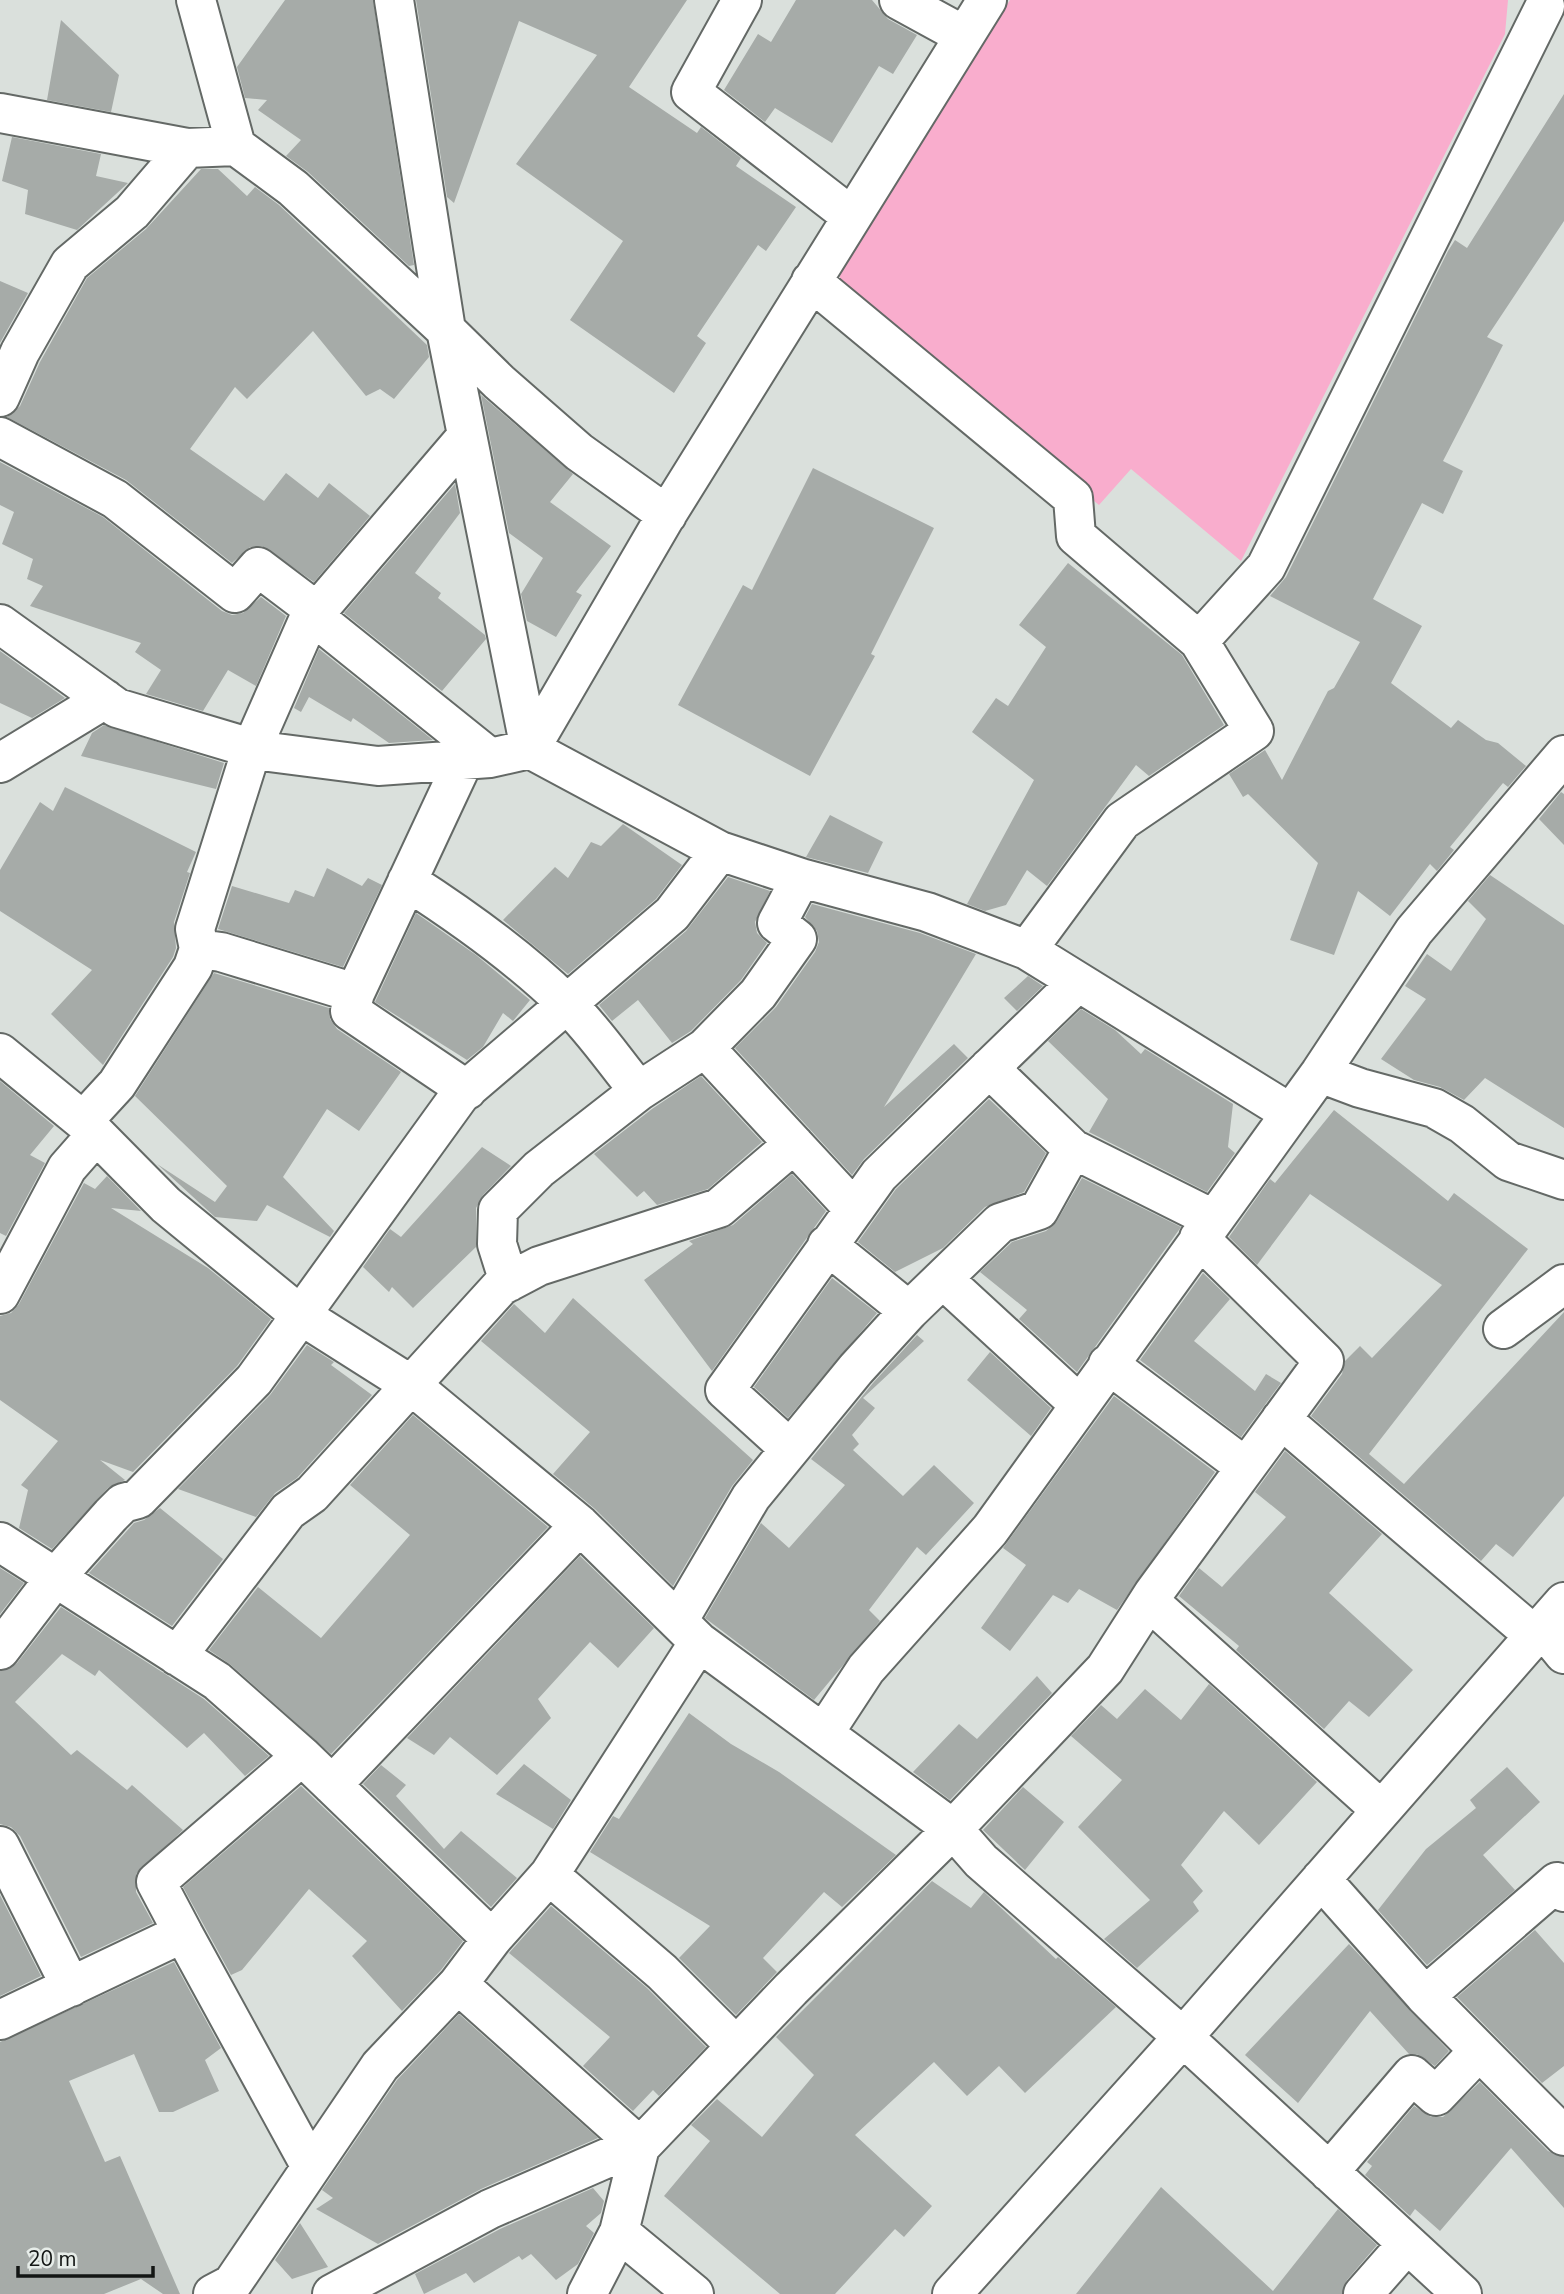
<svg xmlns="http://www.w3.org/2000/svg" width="1564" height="2294" viewBox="0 0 1564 2294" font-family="'Nunito Sans',sans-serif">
  <rect width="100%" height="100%" fill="#dae0dc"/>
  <path fill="#f9adcd" d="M1010,0H1508L1505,34L1241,561L1131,469L1099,505L839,291L841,259Z"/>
  <path fill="#a6aba8" d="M285,0H373L414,265L409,266L308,172L286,156L301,140L258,110L267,100L245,98L237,67Z
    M416,0H687L629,87L697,133L701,127L741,158L736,166L796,207L766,251L758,245L697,336L706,343L674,393L570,320L623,241L516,164L597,55L519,21L454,203L447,197Z
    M796,0H872L888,19L917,35L893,74L879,66L832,143L775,108L765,122L724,90L758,34L771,42Z
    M61,20L119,75L111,112L47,100Z
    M1564,94V221L1487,337L1503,345L1443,461L1463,471L1443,514L1422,503L1373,599L1422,626L1391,683L1451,728L1458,720L1486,740L1498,743L1526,766L1508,787L1503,783L1450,847L1454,850L1437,871L1430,864L1390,916L1358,891L1334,955L1290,940L1318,863L1248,794L1243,797L1229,774L1265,750L1282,780L1328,691L1334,688L1360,642L1270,596L1286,577L1448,251L1455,240L1467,248Z
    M12,137L101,154L96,176L128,183L77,230L25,214L28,190L2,181Z
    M201,169H218L247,196L255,187L279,205L427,345L429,357L394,399L380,389L366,396L313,331L247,399L235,387L190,449L264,501L286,473L318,498L329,483L370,516L314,582L262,546L250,547L232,563L126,480L7,417L20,406L40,362L87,278L146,229Z
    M0,281L28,293L0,343Z
    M481,395L573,474L550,502L611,546L576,592L582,595L556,637L527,621L521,594L543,558L509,533Z
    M0,462L103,517L222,611L232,615L243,613L261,597L286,616L256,686L228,670L203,711L146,694L161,670L135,652L141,643L30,606L43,586L27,579L33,559L2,544L14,512L0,505Z
    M813,468L934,528L871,654L875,656L810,776L678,705L743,585L752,590Z
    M455,484L460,513L415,573L441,593L438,598L485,635L486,639L442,691L344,613Z
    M1068,563L1182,655L1224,725L1149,776L1136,765L1047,886L1027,870L1006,905L985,911L967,904L1034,780L972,732L996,698L1008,706L1046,647L1019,625Z
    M319,649L433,740L389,743L353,718L351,722L309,697L301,712L294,708Z
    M0,651L65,698L32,718L0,703Z
    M104,725L224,763L216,789L81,756L92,733Z
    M65,787L196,852L187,872L190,873L174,922L176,948L173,957L103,1065L51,1014L92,970L0,911V870L40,802L53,811Z
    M1561,792L1564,794V845L1539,819Z
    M830,815L883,842L868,873L806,857Z
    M623,824L682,865L656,899L568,974L503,920L555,867L568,878L591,842L601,846Z
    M327,868L362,886L368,878L382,885L343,967L218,929L232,886L289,903L295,890L314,897Z
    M1490,875L1564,925V1128L1485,1078L1464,1100L1440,1087L1414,1080L1381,1059L1426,999L1405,986L1427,954L1451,971L1486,919L1468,901Z
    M728,877L770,891L755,922L757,933L767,943L741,980L691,1031L672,1043L638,1000L612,1021L599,1005L686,931Z
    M812,904L920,933L976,954L884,1107L954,1044L968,1058L864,1159L852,1175L735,1048L776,1007L815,952L819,942L817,931L805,917Z
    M416,913L476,955L530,1000L513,1021L503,1013L483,1047L467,1060L375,1002Z
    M214,973L329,1008L330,1019L337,1029L401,1072L359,1131L327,1109L283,1177L334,1231L330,1237L267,1205L257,1221L215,1217L157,1164L215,1202L227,1186L135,1096Z
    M1028,976L1043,986L1017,1011L1004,998Z
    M1081,1009L1115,1030L1141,1054L1145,1049L1233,1104L1228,1147L1235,1153L1207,1192L1089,1132L1108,1099L1048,1041Z
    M701,1076L762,1142L708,1189L657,1205L644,1191L637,1197L594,1154L652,1109Z
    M0,1081L54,1126L30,1155L45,1163L6,1236L0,1233Z
    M989,1099L1046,1153L1024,1192L985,1207L943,1248L895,1272L858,1242L896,1189Z
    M1334,1110L1448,1201L1454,1193L1528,1249L1369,1454L1404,1484L1564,1312V1496L1513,1557L1496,1544L1481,1561L1311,1416L1342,1374L1345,1361L1360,1346L1372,1358L1442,1285L1310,1194L1257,1265L1229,1237L1270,1179L1275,1183Z
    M482,1147L511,1166L483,1195L476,1208V1247L413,1308L392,1287L389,1292L363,1267L390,1229L401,1237Z
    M792,1174L826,1211L712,1371L644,1280L693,1244L689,1241L733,1225Z
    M107,1176L141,1211L111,1208L208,1268L271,1319L237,1366L133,1472L100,1460L125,1480L108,1488L52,1549L19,1528L28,1490L21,1485L58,1441L0,1400V1316L11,1313L19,1304L84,1183L95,1189Z
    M1082,1178L1181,1227L1077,1372L1019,1319L1027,1310L980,1272L1012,1242L1046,1231L1057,1221Z
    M1203,1273L1230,1299L1194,1341L1255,1391L1266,1374L1281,1383L1241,1437L1140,1360Z
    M832,1278L877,1313L788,1418L754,1387Z
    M573,1298L753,1460L732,1486L673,1586L595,1509L553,1474L590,1432L481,1341L514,1304L545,1333Z
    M917,1335L924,1341L863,1398L875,1408L852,1435L859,1444L853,1450L903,1496L934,1465L974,1503L926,1555L917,1547L869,1610L880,1621L814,1700L705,1618L761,1523L789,1548L845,1485L811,1459L873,1383Z
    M307,1345L334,1362L331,1365L372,1395L297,1478L275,1493L256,1517L178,1489L270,1395Z
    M990,1352L1051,1408L1031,1436L967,1380Z
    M1114,1396L1215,1472L1117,1610L1079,1589L1068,1603L1053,1595L1010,1651L981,1628L1026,1565L1003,1548Z
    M413,1415L548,1527L331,1754L231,1665L209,1650L258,1587L321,1638L410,1535L350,1485Z
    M1285,1451L1382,1534L1329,1593L1413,1670L1369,1717L1349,1701L1324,1729L1236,1650L1239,1646L1179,1596L1199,1568L1222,1587L1286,1517L1255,1492Z
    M160,1508L223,1559L172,1626L89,1573L134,1523L144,1520Z
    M580,1556L654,1628L618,1668L590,1642L538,1699L551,1718L497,1775L450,1737L434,1755L407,1738Z
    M0,1568L24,1583L0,1614Z
    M61,1607L204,1699L269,1756L245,1776L204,1733L187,1748L99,1670L95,1676L62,1654L15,1702L71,1755L77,1750L127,1790L132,1785L183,1830L136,1874V1892L153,1923L81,1957L20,1836L11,1827L0,1824V1671L17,1663Z
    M1037,1676L1052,1693L950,1800L913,1772L959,1724L977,1739Z
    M1209,1684L1317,1782L1259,1845L1224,1811L1181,1865L1203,1891L1193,1902L1199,1911L1137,1968L1104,1939L1150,1900L1078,1827L1122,1780L1071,1736L1101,1705L1117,1719L1145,1689L1181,1720Z
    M689,1713L731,1744L779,1772L896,1855L842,1907L824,1892L763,1958L777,1972L736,2015L679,1958L710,1926L590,1852L613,1816L619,1819Z
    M524,1764L571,1800L553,1829L496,1794Z
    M381,1765L406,1785L396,1796L444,1849L461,1831L517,1878L491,1907L363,1784Z
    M1507,1767L1540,1802L1483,1855L1515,1890L1427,1965L1378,1910L1426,1849L1476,1808L1470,1800Z
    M301,1786L463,1941L441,1970L402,2011L352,1956L367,1941L309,1889L242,1970L231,1975L249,2008L183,1887Z
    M1023,1787L1064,1822L1025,1870L983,1830Z
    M932,1881L971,1908L984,1892L1056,1959L1058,1957L1116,2007L1025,2093L999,2066L967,2096L934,2062L855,2135L932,2206L904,2237L895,2229L835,2294H780L664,2196L710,2141L691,2125L717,2099L762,2137L814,2075L776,2037Z
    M0,1895L41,1976L0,1996Z
    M551,1906L647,1988L706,2047L659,2096L653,2090L633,2111L583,2066L610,2037L509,1953Z
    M1535,1930L1564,1963V2066L1542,2083L1457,1997Z
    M1349,1944L1449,2051L1435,2066L1417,2054H1409L1370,2011L1298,2103L1245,2055Z
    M174,1962L221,2048L205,2060L219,2091L173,2112H159L134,2054L69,2081L105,2162L120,2156L180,2294H163L141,2279L104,2294H0V2042Z
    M459,2014L598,2138L481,2189L378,2244L316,2209L333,2198L322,2190L397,2080Z
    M1480,2082L1548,2151L1564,2157V2208L1511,2148L1440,2231L1415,2209L1410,2216L1365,2175L1372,2166L1367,2162L1414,2106L1431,2117H1443Z
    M1161,2187L1273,2291L1338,2209L1377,2245L1347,2280L1342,2294H1076Z
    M593,2188L604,2201L601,2213L586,2226L594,2233L578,2264L556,2280L531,2254L522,2260L519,2256L474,2283L466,2273L424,2294L415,2274L500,2229Z
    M300,2223L328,2267L292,2279L275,2260Z"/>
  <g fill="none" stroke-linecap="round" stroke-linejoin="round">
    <defs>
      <path id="minor" d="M196,0L236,146
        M394,0L446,330L499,382L579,452L667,515
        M742,0L691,92L851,216
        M899,0L963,35
        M0,113L187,148L236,146L293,188L446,330L530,749
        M811,281L1073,498L1076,536L1199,641L1266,567L1545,6
        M0,397L20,352L70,264L132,212L187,148
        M0,437L115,499L235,593L258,567L311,607L317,619L490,758L530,749L720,851L801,878L927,912L1027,950L1290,1113
        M0,624L117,708L261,751L378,766L490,758
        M530,749L664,519L987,0
        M464,760L355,993L350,1011L467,1090
        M0,763L105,699
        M407,881C463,917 518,956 566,1003C593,1029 615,1062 639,1091
        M199,949L221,952L355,993
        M1027,950L1122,821L1254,731L1199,641
        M705,1048L853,1208
        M0,1053L83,1121L166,1205L299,1314L411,1385L580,1525L699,1642L953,1829L981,1861L1183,2037L1462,2294
        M989,1068L1073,1149L1213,1219
        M1320,1073L1360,1088L1434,1108L1462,1124L1508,1161L1564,1180
        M83,1121L117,1084L193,967L199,949L195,929L252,748L307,623L467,436
        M827,1245L909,1311
        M943,1279L1080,1405
        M509,1282L497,1244L498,1210L539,1169L639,1091L705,1048L758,994L797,939L777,923L801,878
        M0,1294L67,1168L96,1135
        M1503,1329L1564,1284
        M1108,1364L1244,1466
        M1281,1419L1535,1636
        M789,1448L725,1390L879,1175L1078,982
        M0,1542L217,1681L302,1756L492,1939L458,1984L640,2147
        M1149,1601L1381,1810
        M678,1621L751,1497L856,1369L909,1311L1000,1223L1039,1210L1073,1149
        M1542,1627L1564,1654
        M0,1650L55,1578L111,1515L123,1503L138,1499L254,1380L460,1095L672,914L720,851
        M177,1656L288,1511L312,1494L501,1286L539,1266L719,1208L794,1144
        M824,1733L866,1669L990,1530L1320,1073L1414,931L1564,755
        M332,1785L580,1525
        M0,1846L71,1987
        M549,1875L662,1972L736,2046
        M1321,1879L1425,1996L1557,1882L1564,1892
        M183,1933L311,2167
        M492,1939L549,1875L699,1642
        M1425,1996L1564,2136
        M0,2020L183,1933L156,1882L302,1756
        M1329,2172L1412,2075L1436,2096L1479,2051
        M619,2232L694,2294
        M213,2294L232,2284L380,2066L458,1984
        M332,2294L490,2209L630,2148L640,2147
        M587,2294L619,2232L640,2147L791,1989L953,1829L1105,1669L1153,1594L1324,1361L1199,1238
        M952,2294L1183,2037L1564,1602
        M1363,2294L1407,2244"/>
    </defs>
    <use href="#minor" stroke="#646966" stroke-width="42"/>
    <use href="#minor" stroke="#fff" stroke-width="38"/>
  </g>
  <path d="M18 2266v10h135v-10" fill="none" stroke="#131614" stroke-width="3.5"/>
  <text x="28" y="2266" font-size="21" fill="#131614" stroke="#e7ede9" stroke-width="5" paint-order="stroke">20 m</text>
</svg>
